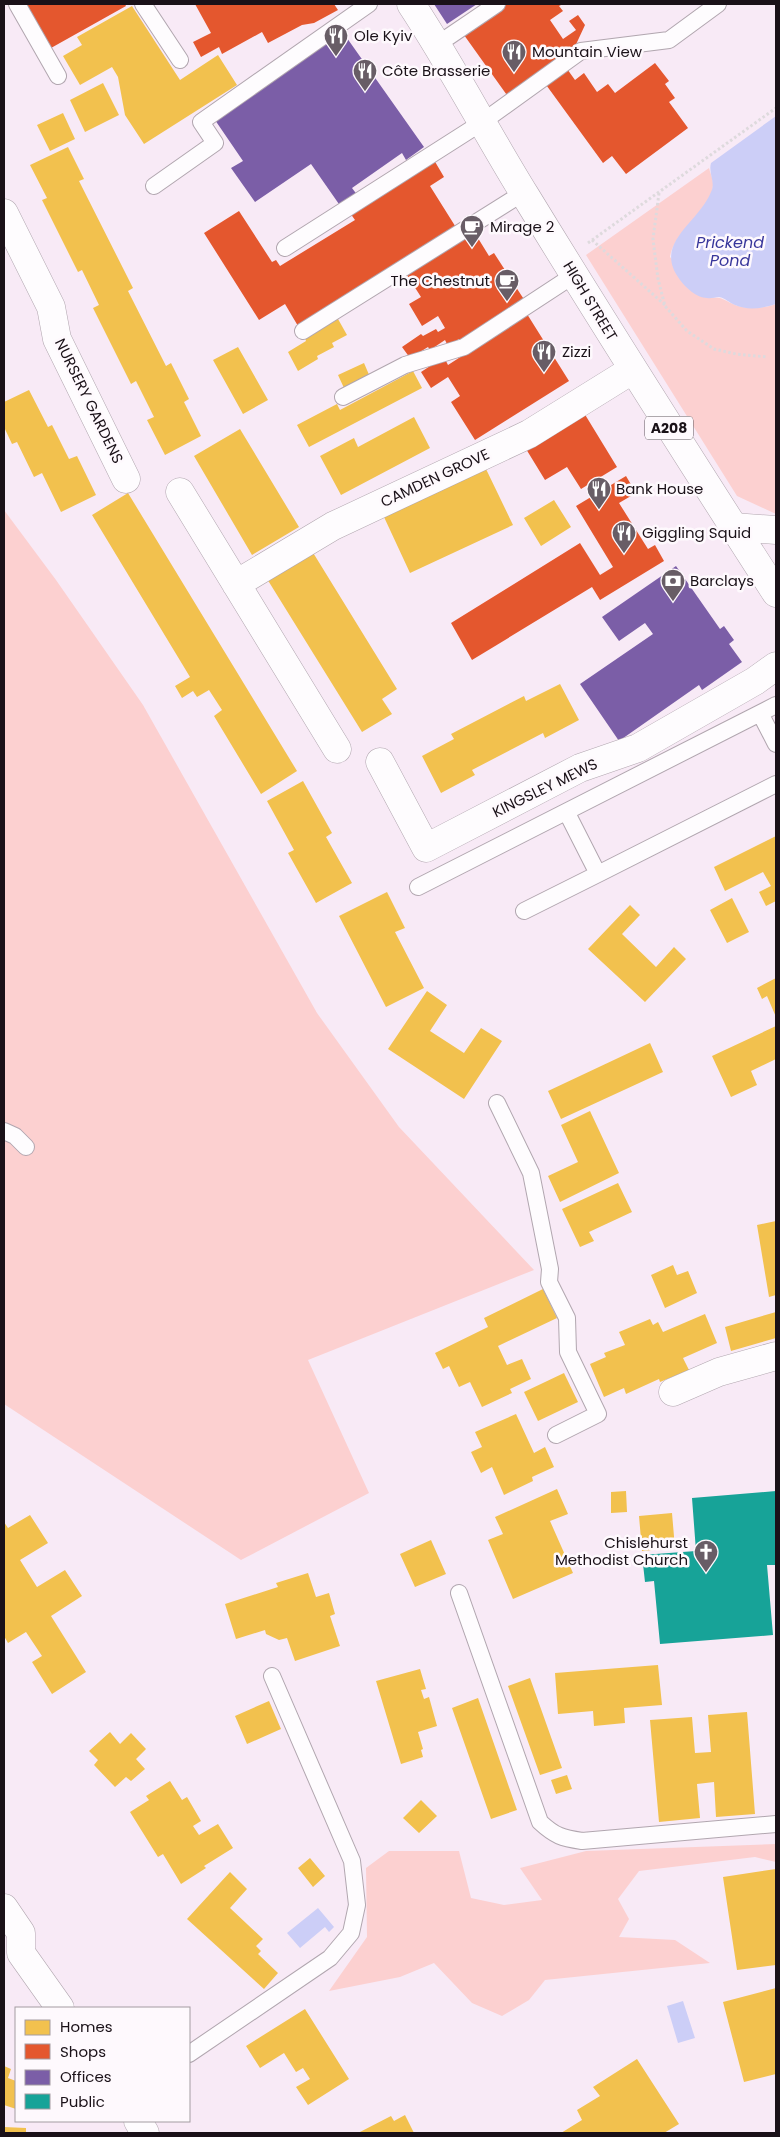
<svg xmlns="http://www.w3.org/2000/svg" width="780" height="2137" viewBox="0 0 780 2137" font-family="Poppins,sans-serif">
  <rect width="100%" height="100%" fill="#f8eaf6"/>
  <path fill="#fcd0d0" d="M709,168C710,173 713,178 713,183C715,207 673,232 670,257L707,298C723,297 720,298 733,304C744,310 766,308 776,304V514L737,496L586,255Z
    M4,510L56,580L143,705L317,1013L399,1127L534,1270L308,1360L369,1493L241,1560L4,1404Z
    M776,1844V1862L755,1857L639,1871L618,1899L629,1919L619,1937L675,1940L710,1963L545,1980L529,2000L502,2016L472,2003L434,1963L400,1977L329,1991L367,1937L366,1868L389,1851H459L471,1898L504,1905L542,1900L520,1868L586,1851Z"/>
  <path fill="#cccef7" d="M776,116V304C764,308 748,311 735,305C729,303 726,298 719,297C715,297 711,299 707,298C697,298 685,287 680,280C652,243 698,224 711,192C716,182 708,173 711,163Z
    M318,1908L334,1927L329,1932L325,1927L300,1948L287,1933Z
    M683,2001L695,2038L678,2043L667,2006Z"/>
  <path fill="#f2c14e" d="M132,6L180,80L218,55L237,85L144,144L125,115L118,77L112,67L80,85L63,56L82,45L77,37Z
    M103,83L119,115L85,132L70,100Z
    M63,113L75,139L50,151L37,125Z
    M68,147L84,179L79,181L133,288L128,291L166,366L171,363L189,399L184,402L201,436L165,455L147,420L154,417L136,381L131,384L93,308L99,305L82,270L78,272L42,200L47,198L30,165Z
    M338,319L347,335L332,343L334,347L317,356L318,359L298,371L288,352L306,341L305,338Z
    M238,347L268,400L243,414L213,360Z
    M364,363L370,377L344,388L338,375Z
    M413,371L422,388L309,447L297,425L337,404L340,410Z
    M29,390L48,427L52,425L69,459L77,456L96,495L61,512L42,473L34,477L17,442L12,444L4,427V402Z
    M414,417L430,448L341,495L320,456L354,438L358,447Z
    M240,429L299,527L252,555L194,456Z
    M486,469L513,525L410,573L384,517Z
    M128,493L297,771L261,794L214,716L222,710L209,690L197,697L193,691L182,698L175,686L190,677L92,515Z
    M554,500L571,527L541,546L524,518Z
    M312,551L397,689L382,699L392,714L362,732L264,574Z
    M560,684L579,720L545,738L543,733L472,770L475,775L441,793L422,756L454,739L451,734L524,696L526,701Z
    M303,781L332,833L326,837L352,883L316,903L288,853L294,850L267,801Z
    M776,836V901L766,906L759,892L771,886L763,872L725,891L714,867Z
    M387,892L405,928L395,932L424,988L386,1007L339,916Z
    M732,898L749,932L727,943L710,910Z
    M630,905L640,915L622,934L656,967L674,947L686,959L645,1002L588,949Z
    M776,978V1017L767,996L762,999L757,988Z
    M427,991L447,1005L430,1031L464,1053L481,1028L502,1041L464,1099L388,1049Z
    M776,1026V1059L751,1071L757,1085L731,1097L712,1056Z
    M650,1043L663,1072L561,1119L548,1091Z
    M590,1111L619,1173L560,1202L548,1176L578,1162L561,1125Z
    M618,1183L632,1212L589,1232L594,1241L580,1247L562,1209Z
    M776,1221V1295L769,1297L757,1225Z
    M673,1265L677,1275L688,1271L697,1293L665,1308L651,1275Z
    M543,1289L557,1318L498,1346L507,1365L522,1359L531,1379L510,1389L512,1393L482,1407L470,1382L459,1387L449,1366L443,1369L435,1353L488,1327L484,1318Z
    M776,1312V1338L731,1351L725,1327Z
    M705,1314L717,1343L683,1358L689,1370L660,1382L659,1379L626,1394L624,1388L604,1397L590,1364L606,1357L604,1353L625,1345L619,1332L650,1319L653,1325L658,1322L663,1332Z
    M564,1373L578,1402L538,1421L524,1392Z
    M516,1414L534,1453L545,1447L554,1467L532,1477L533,1481L504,1495L492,1467L481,1473L471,1452L482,1447L475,1432Z
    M557,1489L568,1514L550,1521L573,1573L513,1599L488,1540L503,1534L495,1517Z
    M626,1491L627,1512L611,1513V1492Z
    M672,1513L675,1548L642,1551L639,1516Z
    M30,1515L48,1543L20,1560L37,1587L65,1570L82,1596L51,1616L86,1672L52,1694L32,1662L42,1656L26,1632L8,1643L4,1636V1522L8,1528Z
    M431,1540L446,1574L415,1587L400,1554Z
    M308,1573L316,1597L329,1593L335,1614L330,1616L340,1646L295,1661L287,1638L279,1640L266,1634L265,1630L236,1639L225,1604L278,1587L276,1583Z
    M658,1665L662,1705L624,1708L625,1723L594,1726L593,1711L558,1714L555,1673Z
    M420,1669L426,1689L421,1690L424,1699L429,1697L437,1726L418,1732L423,1749L421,1750L423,1757L401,1764L376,1681Z
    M530,1678L562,1768L540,1775L508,1686Z
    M478,1698L517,1810L491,1819L452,1708Z
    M269,1701L281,1729L247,1744L235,1716Z
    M747,1712L755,1814L716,1817L714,1782L697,1784L700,1818L659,1822L650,1720L692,1717L695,1753L711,1752L708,1715Z
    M110,1732L120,1744L131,1733L146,1749L136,1759L145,1769L131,1781L126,1777L115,1787L94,1765L98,1760L89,1751Z
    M567,1775L572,1789L556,1794L551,1780Z
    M170,1781L182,1800L187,1797L201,1821L193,1826L199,1835L218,1824L233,1848L204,1866L206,1868L181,1884L163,1854L158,1857L130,1812L149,1800L146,1796Z
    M421,1800L437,1816L419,1833L403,1818Z
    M310,1858L325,1876L313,1887L298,1868Z
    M776,1869V1965L737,1970L723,1877Z
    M230,1872L247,1889L230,1908L263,1939L256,1946L261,1951L258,1954L278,1973L264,1989L187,1919Z
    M776,1988V2074L744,2082L723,2002Z
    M305,2009L349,2079L308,2105L296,2087L310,2079L303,2068L296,2072L284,2053L260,2068L246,2046Z
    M637,2059L679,2124L664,2133H561L582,2120L577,2110L600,2096L593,2087Z
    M4,2066L11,2069L8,2078L16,2081V2109L4,2105Z
    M405,2115L414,2133H358L391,2116L394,2121Z
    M4,2127L26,2128V2133H4Z"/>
  <path fill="#e4572e" d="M26,4H125L126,6L51,48Z
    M195,4H334L338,10L314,23L302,25L268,43L262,32L222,54L219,47L201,57L193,42L211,33Z
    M503,4H563L559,6L563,11L550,20L563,39L576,30L569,21L578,15L585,25L572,53L509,98L464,35Z
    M655,63L669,81L665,84L675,98L669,102L688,128L626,174L612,156L603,163L544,82L565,66L575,80L584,73L597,92L608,84L615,93Z
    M434,160L444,177L430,186L457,229L298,326L285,304L259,320L204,233L239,211L272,262L276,260L280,266L355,220L350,213Z
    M473,230L489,256L494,253L525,301L460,342L459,339L448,346L445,340L430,350L428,347L410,358L402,347L421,334L423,336L436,329L438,332L445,328L438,316L422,326L409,304L421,297L405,272Z
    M527,314L569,381L475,440L451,402L460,396L448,377L431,388L421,372L444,357L448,365Z
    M581,408L617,467L581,489L567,467L545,480L523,444Z
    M626,476L636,493L619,503L648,549L655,545L664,561L600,600L592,587L472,660L451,623L580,543L600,575L613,567L576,506Z"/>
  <path fill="#7b5ea7" d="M434,4H477L447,24Z
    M342,31L424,147L406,160L402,153L352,188L358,196L341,207L311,164L255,202L231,168L243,161L215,120Z
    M676,566L720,629L724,626L734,640L729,644L742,662L702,690L699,685L619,741L580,684L653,634L645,623L619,641L602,617Z"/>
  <path fill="#17a398" d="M776,1491V1565H767L773,1635L660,1644L654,1581L645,1582L642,1555L696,1551L692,1498Z"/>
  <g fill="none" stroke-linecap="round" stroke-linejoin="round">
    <defs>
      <path id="service" d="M17,4L58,76
        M143,4L180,60
        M438,44L497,4
        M154,186L215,143L201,122L369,4
        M285,248L481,123L581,51L669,40L718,4
        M303,331L523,193
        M343,397L405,365L464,347L574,275
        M761,715L776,744
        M567,813L598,874L776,784
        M418,887L776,705
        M524,911L598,874
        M497,1103L531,1173L550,1269L549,1282L567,1318L568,1352L598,1414L556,1435
        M4,1131L15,1136L26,1147
        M459,1593L540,1822C555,1836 562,1838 582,1841L776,1824
        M189,2054L330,1958L351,1933L357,1905L352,1861L272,1676"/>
      <path id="minor" d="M4,213L51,307L57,339L126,479
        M180,492L337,749
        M236,584L333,526L529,434L632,370
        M380,762L426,848L580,768L638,748L755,681L776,666
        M673,1392L719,1372L776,1356
        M4,1908L21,1933V1953L60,2008
        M138,2121L145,2133"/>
      <path id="tertiary" d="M733,527L776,530"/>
      <path id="primary" d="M411,4C452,66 486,132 525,195C607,329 691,461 776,593"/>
    </defs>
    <use href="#service" stroke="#b1a6af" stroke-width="18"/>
    <use href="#minor" stroke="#b1a6af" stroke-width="29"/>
    <use href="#tertiary" stroke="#b1a6af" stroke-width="29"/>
    <use href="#primary" stroke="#b1a6af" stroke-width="29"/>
    <path stroke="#dedadd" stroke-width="3" stroke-dasharray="2.5 2.5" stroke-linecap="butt" d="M659,193L653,239L658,279L665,306L687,331L714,349L736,354L767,357
      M592,240L665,305
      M588,243L776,108"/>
    <use href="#service" stroke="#fefcfe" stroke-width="16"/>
    <use href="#minor" stroke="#fefcfe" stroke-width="28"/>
    <use href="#tertiary" stroke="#fefcfe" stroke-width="28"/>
    <use href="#primary" stroke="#fefcfe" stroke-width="28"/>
  </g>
  <defs>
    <symbol id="restaurant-pin" viewBox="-11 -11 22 30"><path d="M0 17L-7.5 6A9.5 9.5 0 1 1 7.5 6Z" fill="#685d66" stroke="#fef9fd"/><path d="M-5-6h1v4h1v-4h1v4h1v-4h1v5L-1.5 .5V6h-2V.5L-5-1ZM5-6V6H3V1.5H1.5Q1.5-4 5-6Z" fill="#fff"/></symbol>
    <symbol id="cafe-pin" viewBox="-11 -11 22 30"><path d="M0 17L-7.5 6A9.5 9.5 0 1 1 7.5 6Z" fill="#685d66" stroke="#fef9fd"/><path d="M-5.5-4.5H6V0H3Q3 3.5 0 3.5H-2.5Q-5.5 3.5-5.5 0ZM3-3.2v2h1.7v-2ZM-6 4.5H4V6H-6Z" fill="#fff"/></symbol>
    <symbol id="bank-pin" viewBox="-11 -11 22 30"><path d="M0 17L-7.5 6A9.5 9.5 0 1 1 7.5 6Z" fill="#685d66" stroke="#fef9fd"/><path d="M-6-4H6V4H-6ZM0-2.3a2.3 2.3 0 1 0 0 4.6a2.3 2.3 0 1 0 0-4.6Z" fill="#fff"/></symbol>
    <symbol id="church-pin" viewBox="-11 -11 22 30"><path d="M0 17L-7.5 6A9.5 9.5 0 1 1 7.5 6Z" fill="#685d66" stroke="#fef9fd"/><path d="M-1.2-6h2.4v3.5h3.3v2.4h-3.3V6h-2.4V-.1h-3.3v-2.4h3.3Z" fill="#fff"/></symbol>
  </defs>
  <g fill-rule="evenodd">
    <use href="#restaurant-pin" x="322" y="22" width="28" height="38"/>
    <use href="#restaurant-pin" x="500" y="38" width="28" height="38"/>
    <use href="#restaurant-pin" x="351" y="57" width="28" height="38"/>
    <use href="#cafe-pin" x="458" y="213" width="28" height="38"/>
    <use href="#cafe-pin" x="493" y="267" width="28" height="38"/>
    <use href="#restaurant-pin" x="530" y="338" width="28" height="38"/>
    <use href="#restaurant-pin" x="585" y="475" width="28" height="38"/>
    <use href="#restaurant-pin" x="610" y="519" width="28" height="38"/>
    <use href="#bank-pin" x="659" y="567" width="28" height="38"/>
    <use href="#church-pin" x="692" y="1538" width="28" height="38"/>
  </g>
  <g text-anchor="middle" stroke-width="5" stroke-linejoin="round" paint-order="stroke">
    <rect fill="#fef9fd" stroke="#5e575d" stroke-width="1" x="645" y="416.5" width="48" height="23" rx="4"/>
    <g font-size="14" font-weight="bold" fill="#1a1118">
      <text x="669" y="433">A208</text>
    </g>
    <g font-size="15" fill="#1a1118" stroke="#fef9fd" text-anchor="start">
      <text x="354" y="41">Ole Kyiv</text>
      <text x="532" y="57">Mountain View</text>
      <text x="382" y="76">Côte Brasserie</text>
      <text x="490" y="232">Mirage 2</text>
      <text x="490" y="286" text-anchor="end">The Chestnut</text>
      <text x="562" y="357">Zizzi</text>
      <text x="616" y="494">Bank House</text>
      <text x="642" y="538">Giggling Squid</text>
      <text x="690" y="586">Barclays</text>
      <text x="688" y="1548" text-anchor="end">Chislehurst<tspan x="688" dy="17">Methodist Church</tspan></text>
    </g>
    <g font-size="15" fill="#1a1118" stroke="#fef9fd">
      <text transform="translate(590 301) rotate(59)" y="5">HIGH STREET</text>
      <text transform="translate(89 401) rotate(64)" y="5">NURSERY GARDENS</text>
      <text transform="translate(435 478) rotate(-25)" y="5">CAMDEN GROVE</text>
      <text transform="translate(545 788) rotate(-26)" y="5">KINGSLEY MEWS</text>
    </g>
    <g font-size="16" font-style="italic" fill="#38369b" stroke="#fef9fd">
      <text x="730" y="248">Prickend<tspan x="730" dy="18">Pond</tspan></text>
    </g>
  </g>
  <rect width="780" height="2137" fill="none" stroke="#1a1118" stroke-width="10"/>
  <rect x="15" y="2007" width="175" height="115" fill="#fef9fd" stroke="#a39ca1"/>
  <rect x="25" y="2020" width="25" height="15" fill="#f2c14e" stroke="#a39ca1"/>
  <text x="60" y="2032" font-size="15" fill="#1a1118">Homes</text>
  <rect x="25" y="2044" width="25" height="15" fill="#e4572e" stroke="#a39ca1"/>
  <text x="60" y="2057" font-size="15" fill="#1a1118">Shops</text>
  <rect x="25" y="2070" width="25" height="15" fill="#7b5ea7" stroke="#a39ca1"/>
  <text x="60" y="2082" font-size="15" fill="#1a1118">Offices</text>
  <rect x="25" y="2094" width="25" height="15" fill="#17a398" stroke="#a39ca1"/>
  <text x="60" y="2107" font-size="15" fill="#1a1118">Public</text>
</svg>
